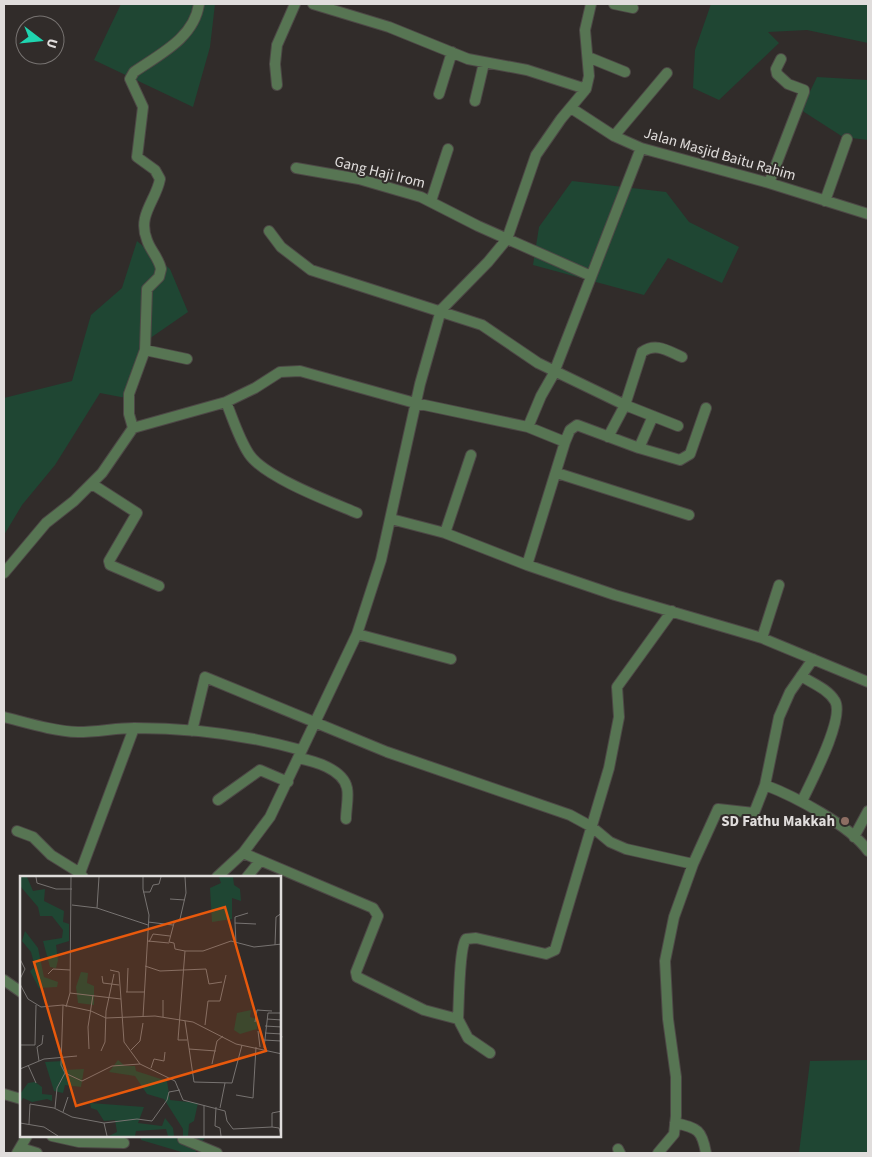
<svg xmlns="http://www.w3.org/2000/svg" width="872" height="1157" viewBox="0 0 872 1157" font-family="'Source Sans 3',sans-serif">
  <rect width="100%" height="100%" fill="#312c2a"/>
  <path fill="#1f4633" d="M121,4H215L210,47L193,107L94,60Z
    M711,4H868V43L807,30L768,32L779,43L719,100L693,88L695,50Z
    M817,77L868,80V140L843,137L801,110Z
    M572,181L666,192L689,222L739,247L722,283L668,258L644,295L533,265L539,227Z
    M137,241L170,269L188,312L146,341L126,398L100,393L55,465L22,505L4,535V398L72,381L91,315L122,288Z
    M868,1060V1153H799L810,1061Z
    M141,1136H206L195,1153H185L141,1140Z"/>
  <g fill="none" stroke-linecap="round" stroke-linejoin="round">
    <defs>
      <path id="street" d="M313,4L389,27L468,59L527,70L586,89
        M614,4L633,8
        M588,57L625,72
        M277,85L275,64L277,45L295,4
        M439,94L452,52
        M475,101L484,63
        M571,108L614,136L641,148L769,183L868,214
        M614,136L667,73
        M296,168L359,179L421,197L478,226L591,276
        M769,183L804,92V90L788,84L777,74L776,69L781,59
        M431,201L448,149
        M825,201L847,139
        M269,231L281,247L311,270L482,325L538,363L625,405L678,426
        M145,350L187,359
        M226,402C233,419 239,439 249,454C264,477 331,502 357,513
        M528,427L565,442L570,430L577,425L639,448L680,460L690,454L706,408
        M133,428L129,414V394L145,350L147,289L159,277L161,269C159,258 150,250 147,240C137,215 156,201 160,179L155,170L137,157L143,107L130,79L134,72C160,54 194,38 199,4
        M608,437L625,405L642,352C656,342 668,351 682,357
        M639,448L653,416
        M557,473L689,515
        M92,484L137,513L109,561L110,565L159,586
        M391,519L445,533L527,565L615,595L762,638L868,682
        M445,533L471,455
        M527,565L565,442
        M4,573L46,523L74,501L102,473L133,428L226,402L255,388L280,372L300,371L415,403L528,427L541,396L553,375L641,148
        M357,634L451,659
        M762,638L779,585
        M801,676C812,683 828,689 835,701C845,718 811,782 802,801
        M4,717C28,723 53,731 78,732C98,732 116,728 135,728C192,728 247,735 301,750
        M192,731L205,677L387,752L570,815L592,827L610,842L626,849L693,864L718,809L754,813L765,785C794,796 851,826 868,851
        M298,758C314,761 343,769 347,788C349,797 346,809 346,819
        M765,785L779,717L790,692L813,659
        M218,800L260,770L288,782
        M17,831L33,837L51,855L80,873L83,877
        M854,837L868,811
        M243,853L373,908L378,916L356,972L357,977L424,1010L458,1019L468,1038L490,1053
        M80,873L134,728
        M217,877L243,853L270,817L357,634L381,560L420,384L441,310L488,262L507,239L536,155L561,119L586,89L589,76L585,30L591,4
        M247,877L260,861
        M4,980L21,992
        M458,1019C459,1004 459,948 466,939L476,938L546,954L555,950L609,768L619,717L617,687L672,611
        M4,1094L21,1099
        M675,1123C698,1128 702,1130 706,1153
        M52,1136L79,1142L124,1143
        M183,1139L217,1153
        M21,1148L37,1153
        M618,1149L620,1153
        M17,1153L27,1136
        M658,1153L674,1134L676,1116V1077L668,1019L665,961L674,917L693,864"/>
    </defs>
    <use href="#street" stroke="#4d4846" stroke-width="12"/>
    <use href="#street" stroke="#577553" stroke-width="10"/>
  </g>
  <circle fill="#8d6e63" stroke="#312c2a" stroke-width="2" cx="845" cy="821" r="5"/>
  <g text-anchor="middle" stroke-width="4" stroke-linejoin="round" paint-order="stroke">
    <g font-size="15" fill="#e0dddc" stroke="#312c2a">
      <text transform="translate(720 154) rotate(16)" y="5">Jalan Masjid Baitu Rahim</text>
      <text transform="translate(380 172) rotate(14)" y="5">Gang Haji Irom</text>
    </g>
    <g font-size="15" font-weight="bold" fill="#e0dddc" stroke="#312c2a" text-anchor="end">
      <text x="835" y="826">SD Fathu Makkah</text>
    </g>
  </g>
  <g transform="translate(20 876)">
    <rect width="261" height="261" fill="#312c2a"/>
    <path d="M0,1H7L13,15L25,13L24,25L44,35L43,46L49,48V65L36,69L38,84L36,92L30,91L23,65L42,62L43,54L32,40H20L18,31L1,11ZM199,1H213L214,9L220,13L221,25L212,22V43L192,46L190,12L201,7ZM5,55L18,72L24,101L38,106L37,111L19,112L10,95L15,91L11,76L2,65ZM61,96L68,97L67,107L74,110V129L58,127L56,111ZM231,134L230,141L237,143V153L220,158L214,154L217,137ZM98,184L105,190H115L116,195L147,205L150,224L178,227L174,245L169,248L168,260H163V253L144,223L127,218L115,200L89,196ZM43,185L44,194L64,193L61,211L45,209L43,217L34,215L25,186ZM15,206L22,211V218L32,219V225L27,223L12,226L3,222L0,227V218L8,207ZM70,227L124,231L118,247L142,250L145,242L153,252L154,260H148L146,253L116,255L115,260H89L97,256L95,244L84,245L77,234L71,232Z" fill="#1f4633"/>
    <path fill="none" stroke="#777371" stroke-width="1" d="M16,1L17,7L36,13H52M165,1L166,17L160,43L154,47L149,66L154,67L155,73L165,75L158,164H167M123,16H130L133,9L139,8L141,1M150,23L165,24M52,29L77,32L79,1M77,32L128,49M128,46L153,49M215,47V41L228,37M128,65L149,67M129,66L133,58L150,60M216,67L215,47L236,48M255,69L256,41L262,37M165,75H183L211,65L234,71L262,68M0,83L5,93L0,103M125,90L140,95L186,93L189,108L202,106M90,94L99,96L101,123M28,98L33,93L50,94M82,100L83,107L99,109M0,108L8,123L21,131L43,129L71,135L86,142L135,140L173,146L216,168L262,178M106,116H124M107,116L108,92M50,117L101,123L104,166L120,188L155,205L163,224L205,235L207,245L213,253L252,251L259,252L261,260M143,124V141M43,129L41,189L45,197M46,131L50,117L51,1M123,141L129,39L123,13V1M247,143L262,144M165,145L174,206L212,207L222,169M235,146L237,134L252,135M185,149L188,125H200L206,99M245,150L262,151M238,155L240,171M245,157L262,158M244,164L261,165L262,160M0,169H15L16,129M244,172L248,137H262M69,173L68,151L73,119M169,173L196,175M111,174L120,165L123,147M81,175L85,166L86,135L94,98M19,185L17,171L22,168L23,159M192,188L197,165L203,160M8,189L16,207M131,192L134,183L144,185L145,176M0,193L24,183L57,180M45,197L62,205L92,190L120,188M216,219L233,222L236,171M196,231L195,250L200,252L201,260M35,232L37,212L45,197M200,232L205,207M43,236L48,221M0,247L24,251L38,260M84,247L117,243L132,245L147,224L149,216L160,214M9,248L10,228L34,232L52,241L84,247L87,260M252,251V237L262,235M184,260V229"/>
    <path fill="#e8590c" fill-opacity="0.15" stroke="#e8590c" stroke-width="2.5" d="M205,31L246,175L56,230L14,86Z"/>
    <rect width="261" height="261" fill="none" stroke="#e0dddc" stroke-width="2.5"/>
  </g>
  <rect width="872" height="1157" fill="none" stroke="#e0dddc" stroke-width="10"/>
  <g transform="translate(40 40) rotate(106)"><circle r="24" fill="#312c2a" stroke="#777371"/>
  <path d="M0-4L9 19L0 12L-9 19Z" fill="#1fd5b0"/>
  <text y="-8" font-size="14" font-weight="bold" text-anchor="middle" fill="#e0dddc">U</text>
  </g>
</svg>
